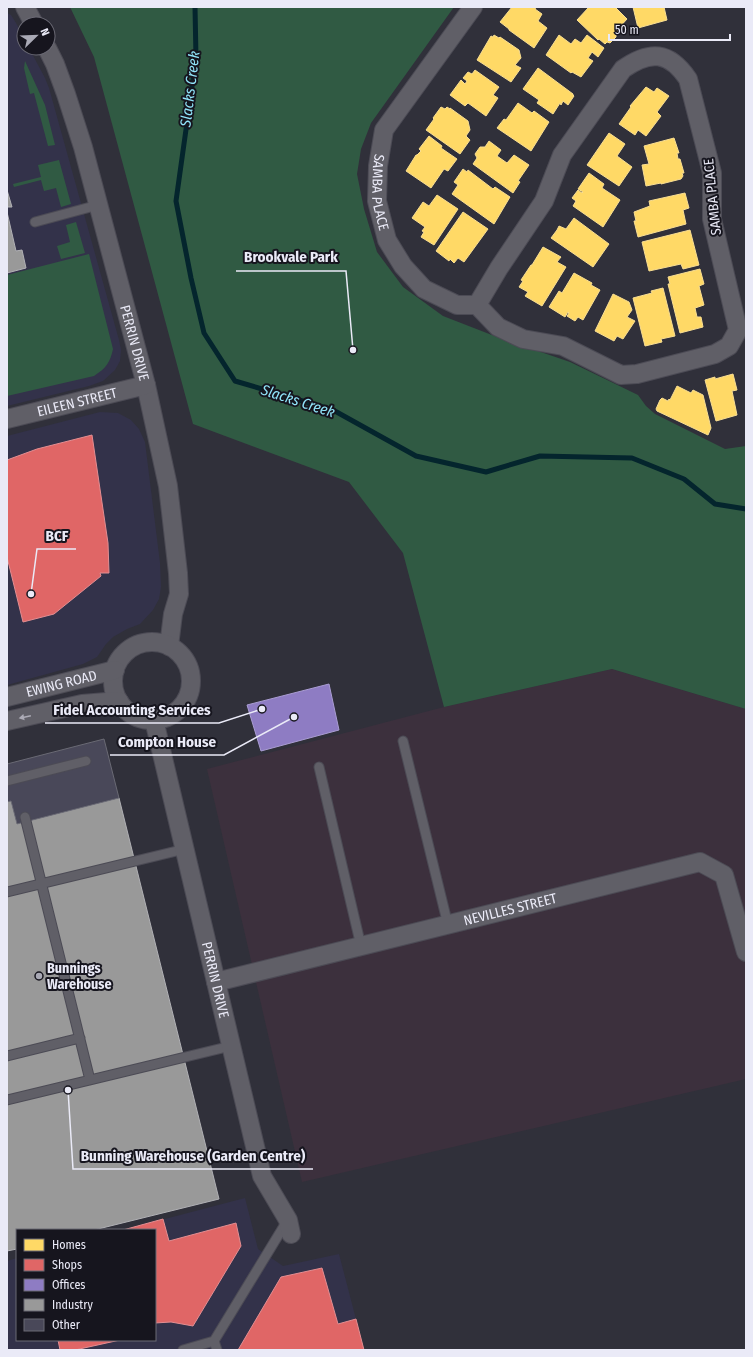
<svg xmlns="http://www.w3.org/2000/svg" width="753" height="1357" viewBox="0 0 753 1357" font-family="'Fira Sans Condensed',sans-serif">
  <rect width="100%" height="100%" fill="#30303a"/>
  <path fill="#33324a" d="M7,13L11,15L16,23L24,38V48H29L45,78L49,88L119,340L121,350L120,361L115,370L103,381L89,386L7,406Z
    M100,412L118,413L131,420L139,429L145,442L160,563L161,587L159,599L153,610L140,624L127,629L113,637L106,644L97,657L83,664L7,685V436Z
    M245,1198L258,1249L283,1266L339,1254L364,1350H7V1261L17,1258V1340H155V1230H123Z"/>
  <path fill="#3c303d" d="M612,669L746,709V1079L302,1182L207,769L444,707Z"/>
  <path fill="#305a43" d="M70,7H454L371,123L361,149L357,174L364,209L377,252L403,287L443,316L497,337L570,362L638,395L646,406L655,414L725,449L746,446V709L612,669L444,707L403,553L349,482L193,424L94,57Z
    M25,61L45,105L55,145L48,146L34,93L30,94L24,68Z
    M59,160L71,204L61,207L56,188L44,191L41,180L14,187L13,184L41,177L38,165Z
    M76,222L85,253L61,259L57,246L70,242L66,225Z
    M89,254L113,349C110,363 106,368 94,376L7,396V275Z"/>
  <path fill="#ffd966" stroke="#f9de92" d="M512,7H536L535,9L542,14L538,21L547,28L534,48L509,30V29L500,22Z
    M589,7H615L627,19L618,29L619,31L616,34V37L610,43L607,42L605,44L599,39L598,40L577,20Z
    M633,7H664L667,20L638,28Z
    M494,35L499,38L500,37L519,50L521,58L515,65L521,68L511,82L477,60L491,36L493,37Z
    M559,35L571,44L575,39L581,43L587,35L604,48L598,57L592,52L588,58L593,61L581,77L572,72L571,73L546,55Z
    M538,68L573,94V95L574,96L568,105L563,101L561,105L560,103L553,114L537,103L539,100L523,89Z
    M475,70L499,87L493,95L498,98L486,116L468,103L465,106L450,95L461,80L465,84L467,81L463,78L468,72L472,74Z
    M646,87L654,92L657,88L669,96L657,112L661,116L646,136L638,130L635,135L619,124L631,107L630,106Z
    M518,103L532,113L534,111L549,122L531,151L497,128L504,119L506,120Z
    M441,107L445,109L447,107L450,109V108L468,121L470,130L466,136L470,140L460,154L426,130L434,119L433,118Z
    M609,133L625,144L617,156L632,167L619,186L587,165Z
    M429,136L442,146L441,148L457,159L448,171L444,169L431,188L406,171L416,155H417L421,151L419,149Z
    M674,138L679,153H677L678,159H680L684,173H682L683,176L681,179L661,184V183L646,186L642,165L649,164L644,146Z
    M489,141L501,150L497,156L507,163L514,155L529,165L518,181L520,182L513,193L473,164L477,158L475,154L480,147H485Z
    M463,169L467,172L468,170L493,189L495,187L510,197L494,224L452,194L458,185L454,182Z
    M589,173L604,184L602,188L620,200L603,227L573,206L576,201L572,198L578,190L582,193L583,192L578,189Z
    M685,193L689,208L683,210L686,224L638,237L634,221H636L634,212L650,206L649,201Z
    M437,195L458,209L434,245L421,237L424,232L422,231L425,227L412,218L423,202L429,206Z
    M463,212L488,229L464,262L458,258L454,263L450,259L449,261L436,251Z
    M574,218L609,244L593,267L551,238L557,230L559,226L566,229Z
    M690,230L699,265L683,269L681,264L649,271L642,242Z
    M543,247L561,257L557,262L566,267L542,306L525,296L528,292L519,287L523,281L521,280L531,265H532Z
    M700,269L704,284L699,286L704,305L695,308L697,317H701L703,327L680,333L668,284H670L668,277Z
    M574,273L592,283L591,285L600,290L583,320L578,317L575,321L567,316L569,313L568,312L565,317L549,307L559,291L562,293Z
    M663,288L675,336L661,339L662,342L645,346L633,298L652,293L651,291Z
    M613,294L629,302L632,310L627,317L635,321L623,339L617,336L614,341L595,331Z
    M733,374L737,390L732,391L737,415L716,421L705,380L715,377V379Z
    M677,386L691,393L693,390L703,395L711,428L708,435L657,411L656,409L660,400L662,398L668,401L669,399L670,400Z"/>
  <path fill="#e06666" stroke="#e38e92" d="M92,435L108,543L109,573H100L101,576L54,614L23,622L7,557V460L37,449Z
    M163,1219L169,1241L236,1223L241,1246L193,1326L171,1322L155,1323V1230H123Z
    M322,1268L338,1324L356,1319L364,1350H238L281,1277Z
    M58,1340H120L75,1350H60Z"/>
  <path fill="#8e7cc3" stroke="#aa9dd3" d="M329,684L339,730L261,751L247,705Z"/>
  <path fill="#999" stroke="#b1b1b5" d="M7,190L12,207H7Z
    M7,212L16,251L22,250L26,268L7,273Z
    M119,798L219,1199L94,1230H17V1249L7,1251V802L11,801L17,824Z"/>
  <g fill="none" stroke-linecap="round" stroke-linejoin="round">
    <path stroke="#04252d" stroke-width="5" d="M195,7L196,58L176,201L191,278L204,333L235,381L333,410L416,456L486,472L540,456L632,458L684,479L715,504L746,509"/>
  </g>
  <path fill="#494859" stroke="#6a6a74" d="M104,739L119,798L17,824L11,801L7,802V764Z"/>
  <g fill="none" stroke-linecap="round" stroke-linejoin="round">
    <defs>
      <path id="service" d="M35,222L98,205
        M403,741L448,925
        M319,767L361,946
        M7,781L86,761
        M25,817L90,1080
        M7,892L185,849
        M7,1056L80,1038
        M7,1100L231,1046
        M214,1341L287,1221
        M183,1350L214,1341L217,1350"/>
      <g id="minor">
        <path d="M25,7L34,24"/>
        <path id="s1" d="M473,7L384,130L378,166L377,201L387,240L403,266L424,289L457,305H477L498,327L523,339L563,346L621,375L637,374L715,354L729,346L738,330L712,219V173L688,79C669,51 650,50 623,69L562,155L544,201L499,268L477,305"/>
        <path id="s2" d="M47,48L55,64L66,94L83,147L146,385L168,486L178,573L179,594L173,614L169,646"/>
        <path id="s3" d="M7,419L146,385"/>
        <circle cx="152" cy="681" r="39"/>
        <path id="s4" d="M7,697L115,670"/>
        <path id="s5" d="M154,720L262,1176L288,1220L291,1234"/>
        <path d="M7,721L82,704L119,701"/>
        <path id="s6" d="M216,982L700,862L724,875L746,952"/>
      </g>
    </defs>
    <use href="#service" stroke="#4c4b55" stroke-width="11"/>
    <use href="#minor" stroke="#4c4b55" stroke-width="20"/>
    <use href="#service" stroke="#605f67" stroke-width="9"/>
    <use href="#minor" stroke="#605f67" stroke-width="18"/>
  </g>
  <defs><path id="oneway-solid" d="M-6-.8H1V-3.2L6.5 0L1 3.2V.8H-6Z"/></defs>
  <use fill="#acabb6" href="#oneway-solid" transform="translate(25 717) rotate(168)"/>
  <circle fill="#a9a9b5" stroke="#16151e" stroke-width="1.5" cx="39" cy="976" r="4"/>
  <g text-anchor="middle" stroke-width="4" stroke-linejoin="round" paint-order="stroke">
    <g font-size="14" fill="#eaeaf7" stroke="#16151e">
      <text dy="5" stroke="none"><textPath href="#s1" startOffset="215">SAMBA PLACE</textPath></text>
      <text transform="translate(712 197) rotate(-96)" y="5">SAMBA PLACE</text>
      <text dy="5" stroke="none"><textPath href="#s2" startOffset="308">PERRIN DRIVE</textPath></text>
      <text dy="5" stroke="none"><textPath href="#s3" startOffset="72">EILEEN STREET</textPath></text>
      <text dy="5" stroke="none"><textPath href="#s4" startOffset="56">EWING ROAD</textPath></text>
      <text dy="5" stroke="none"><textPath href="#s6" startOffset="303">NEVILLES STREET</textPath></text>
      <text dy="5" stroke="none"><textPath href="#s5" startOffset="267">PERRIN DRIVE</textPath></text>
    </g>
    <g font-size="14" font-weight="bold" fill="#eaeaf7" stroke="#16151e" text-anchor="start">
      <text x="47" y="973">Bunnings<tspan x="47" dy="16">Warehouse</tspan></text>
    </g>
    <g font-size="15" font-style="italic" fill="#91e5fa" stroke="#16151e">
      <text transform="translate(190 89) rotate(-83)" y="5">Slacks Creek</text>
      <text transform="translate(298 401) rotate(18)" y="5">Slacks Creek</text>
    </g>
  </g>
  <path fill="none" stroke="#eaeaf7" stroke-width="1.5" d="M353 350L346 271H236M31 594L37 549H76M262 709L219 723H45M294 717L224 755H110M68 1090L73 1169H313"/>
  <g fill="#eaeaf7" stroke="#16151e" stroke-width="1.5">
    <circle cx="353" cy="350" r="4"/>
    <circle cx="31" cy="594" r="4"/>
    <circle cx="262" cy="709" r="4"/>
    <circle cx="294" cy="717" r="4"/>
    <circle cx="68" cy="1090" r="4"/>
  </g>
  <g font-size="15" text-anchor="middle" font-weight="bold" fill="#eaeaf7" stroke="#16151e" stroke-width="4" stroke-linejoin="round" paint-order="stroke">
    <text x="291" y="262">Brookvale Park</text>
    <text x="57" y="541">BCF</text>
    <text x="132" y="715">Fidel Accounting Services</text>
    <text x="167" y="747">Compton House</text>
    <text x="193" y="1161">Bunning Warehouse (Garden Centre)</text>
  </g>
  <rect width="753" height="1357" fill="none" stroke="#eaeaf7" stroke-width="16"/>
  <rect x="16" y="1229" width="140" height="112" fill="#16151e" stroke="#6b6a75"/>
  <rect x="24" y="1239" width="20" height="12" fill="#ffd966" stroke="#6b6a75"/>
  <text x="52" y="1249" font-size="12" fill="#eaeaf7">Homes</text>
  <rect x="24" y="1259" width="20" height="12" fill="#e06666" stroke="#6b6a75"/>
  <text x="52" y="1269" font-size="12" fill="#eaeaf7">Shops</text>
  <rect x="24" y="1279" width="20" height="12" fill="#8e7cc3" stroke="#6b6a75"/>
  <text x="52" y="1289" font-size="12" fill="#eaeaf7">Offices</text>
  <rect x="24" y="1299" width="20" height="12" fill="#999999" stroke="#6b6a75"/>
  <text x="52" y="1309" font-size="12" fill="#eaeaf7">Industry</text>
  <rect x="24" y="1319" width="20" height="12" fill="#494859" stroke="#6b6a75"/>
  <text x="52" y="1329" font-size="12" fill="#eaeaf7">Other</text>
  <g transform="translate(36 36) rotate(67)"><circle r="19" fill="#16151e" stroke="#6b6a75"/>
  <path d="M0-3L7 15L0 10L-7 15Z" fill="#a9a9b5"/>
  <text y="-6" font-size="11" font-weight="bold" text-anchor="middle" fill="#eaeaf7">N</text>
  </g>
  <path d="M609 34v6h121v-6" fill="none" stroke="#eaeaf7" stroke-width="2"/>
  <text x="615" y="34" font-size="12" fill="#eaeaf7" stroke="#16151e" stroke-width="3" paint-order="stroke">50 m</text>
</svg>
